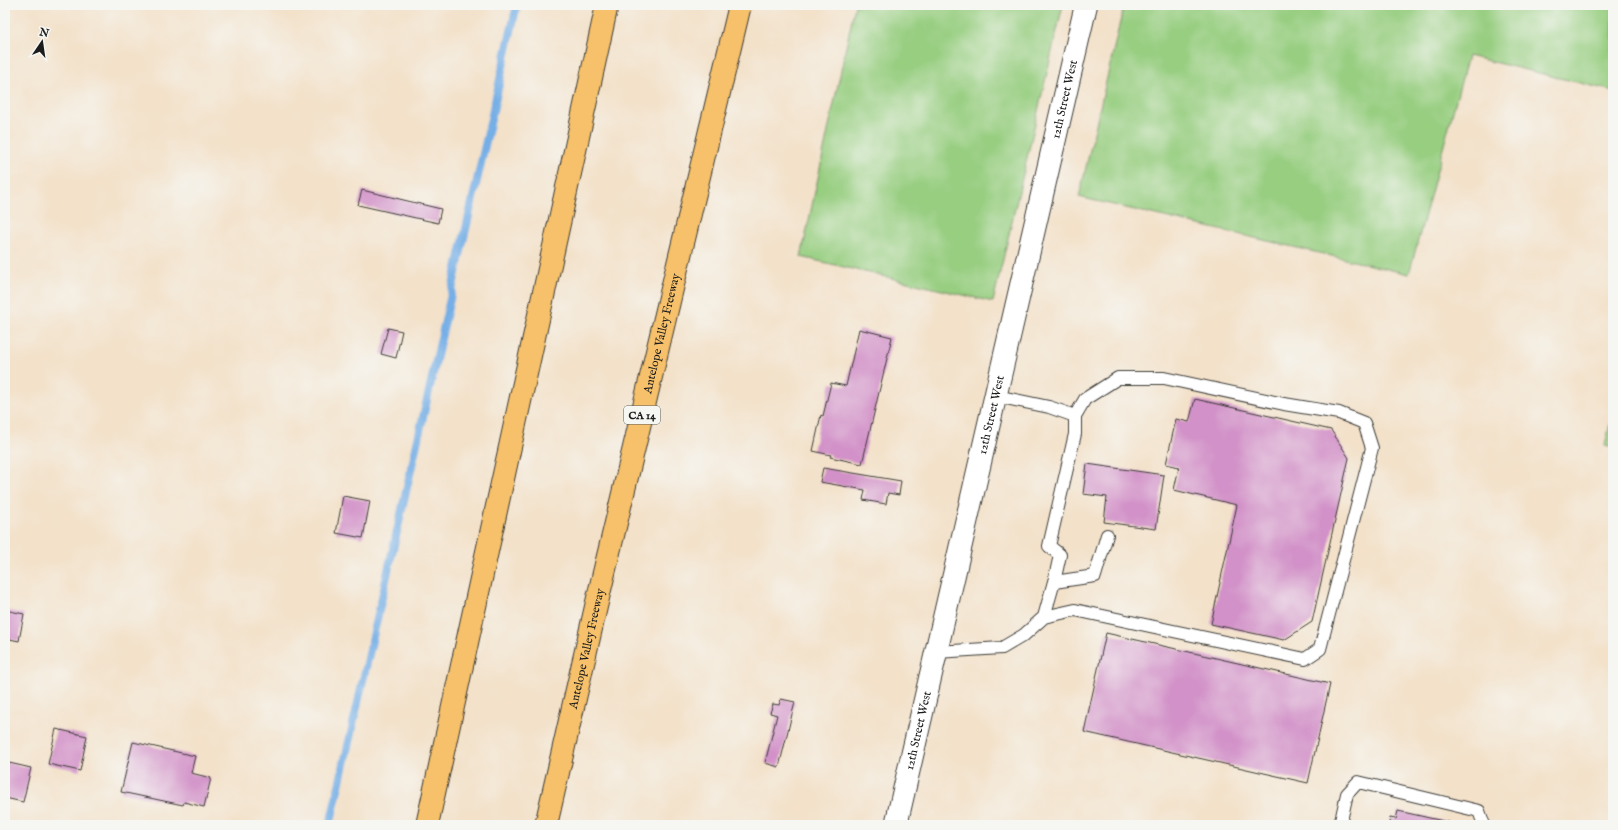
<svg xmlns="http://www.w3.org/2000/svg" width="1618" height="830" viewBox="0 0 1618 830" font-family="'IM FELL English',serif">
  <rect width="100%" height="100%" fill="#f6f6f2"/>
  <filter id="ink" filterUnits="userSpaceOnUse"><feTurbulence type="fractalNoise" baseFrequency=".025" numOctaves="2"/><feDisplacementMap in="SourceGraphic" scale="8" xChannelSelector="R" yChannelSelector="G"/><feConvolveMatrix kernelMatrix="1 2 1 2 8 2 1 2 1" color-interpolation-filters="sRGB"/></filter>
  <filter id="wash" filterUnits="userSpaceOnUse"><feTurbulence type="fractalNoise" baseFrequency=".012" numOctaves="4" result="noise"/><feDisplacementMap in="SourceGraphic" scale="16" xChannelSelector="R" yChannelSelector="G"/><feGaussianBlur stdDeviation="0.9" result="paint"/><feColorMatrix in="noise" values="0 0 0 0 0 0 0 0 0 0 0 0 0 0 0 0 0 1.4 0 .05"/><feComposite in="paint" operator="in"/></filter>
  <g filter="url(#wash)">
    <rect width="100%" height="100%" fill="#f3e1c9"/>
    <path fill="#97ce80" stroke="#5a754e" d="M855,5H1063L993,302L801,257Z
      M1124,5H1613V91L1468,56L1409,274L1079,197Z
      M1613,410V448L1605,446Z"/>
    <g fill="none" stroke-linecap="round" stroke-linejoin="round">
      <path stroke="#75afe6" stroke-width="8" d="M330,825L517,5"/>
    </g>
    <g id="blocks">
      <path fill="#d291c8" d="M362,190L441,209L438,223L358,205Z
        M388,328L402,331L396,358L381,354Z
        M859,329L892,337L862,464L830,457L831,455L813,451L821,415L823,416L831,383L846,386Z
        M1195,399L1331,430L1349,458L1312,622L1284,640L1211,624L1237,505L1174,490L1179,467L1166,464L1176,419L1189,422Z
        M1087,464L1164,475L1156,529L1104,522L1107,497L1083,494Z
        M823,468L901,481L899,495L888,493L886,504L863,500L865,490L820,482Z
        M343,496L370,501L363,538L336,533Z
        M5,610L24,614L19,641L5,638Z
        M1106,633L1330,684L1308,783L1084,732Z
        M781,699L795,702L779,767L765,763L777,715L770,713L773,704L779,705Z
        M56,729L87,736L80,771L48,764Z
        M133,742L195,756L191,773L211,778L204,807L184,802L183,805L121,792Z
        M5,762L31,768L23,802L5,798Z
        M1398,811L1457,824V825H1393L1389,823L1390,818L1396,819Z"/>
    </g>
  </g>
  <g filter="url(#ink)">
    <use href="#blocks" fill-opacity="0" stroke="#3c3a36" stroke-width="1"/>
    <g fill="none" stroke-linecap="round" stroke-linejoin="round">
      <defs>
        <path id="service" d="M996,396L1049,407L1075,416
          M1044,617L1055,578
          M936,652L1002,648L1024,635L1044,617L1075,610L1305,659L1320,649L1372,448L1364,423L1339,413L1284,404L1164,378H1118L1085,399L1075,416V434L1049,546L1060,555L1054,582L1095,576L1107,535
          M1340,825L1347,794L1358,782L1479,811L1484,825"/>
        <g id="minor">
          <path id="s1" d="M896,825L1086,5"/>
        </g>
        <g id="motorway">
          <path d="M427,825L607,5"/>
          <path id="s2" d="M546,825L598,598L740,5"/>
        </g>
      </defs>
      <use href="#service" stroke="#3c3a36" stroke-width="14"/>
      <use href="#minor" stroke="#3c3a36" stroke-width="24"/>
      <use href="#motorway" stroke="#3c3a36" stroke-width="24"/>
      <use href="#service" stroke="#fff" stroke-width="12"/>
      <use href="#minor" stroke="#fff" stroke-width="22"/>
      <use href="#motorway" stroke="#f6c16b" stroke-width="22"/>
    </g>
  </g>
  <g text-anchor="middle" stroke-width="3" stroke-linejoin="round" paint-order="stroke">
    <rect fill="#f6f6f2" stroke="#5d5d5c" stroke-width="1" x="624" y="406" width="36" height="18" rx="3"/>
    <g font-size="11" font-weight="bold" fill="#1c1c1c">
      <text x="642" y="419">CA 14</text>
    </g>
    <g font-size="12" fill="#1c1c1c" stroke="#f6f6f2">
      <text dy="4" stroke="none"><textPath href="#s1" startOffset="745">12th Street West</textPath></text>
      <text dy="4" stroke="none"><textPath href="#s2" startOffset="505">Antelope Valley Freeway</textPath></text>
      <text dy="4" stroke="none"><textPath href="#s1" startOffset="421">12th Street West</textPath></text>
      <text dy="4" stroke="none"><textPath href="#s2" startOffset="181">Antelope Valley Freeway</textPath></text>
      <text dy="4" stroke="none"><textPath href="#s1" startOffset="97">12th Street West</textPath></text>
    </g>
  </g>
  <rect width="1618" height="830" fill="none" stroke="#f6f6f2" stroke-width="20"/>
  <g transform="translate(42 42) rotate(13)" stroke="#f6f6f2" stroke-width="3" paint-order="stroke">
  <path d="M0-3L7 15L0 10L-7 15Z" fill="#1c1c1c"/>
  <text y="-6" font-size="11" font-weight="bold" text-anchor="middle" fill="#1c1c1c">N</text>
  </g>
</svg>
